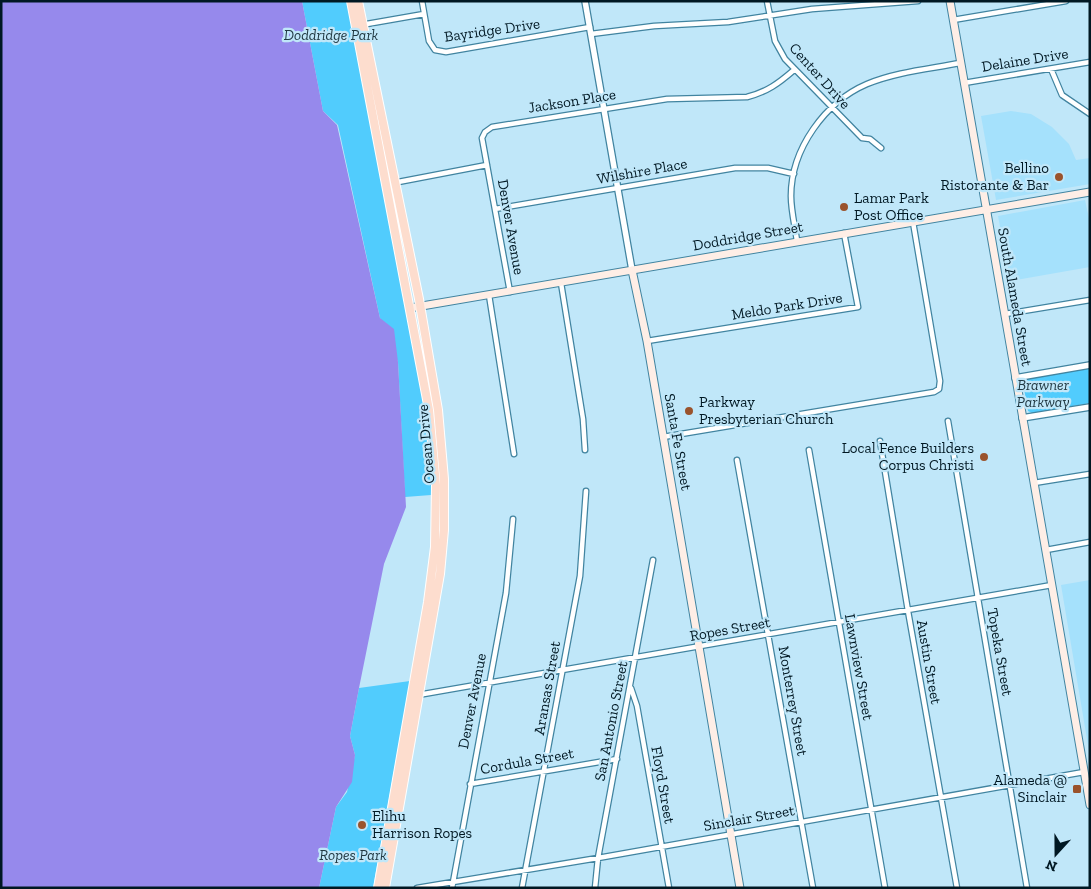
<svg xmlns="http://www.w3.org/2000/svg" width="1091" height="889" viewBox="0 0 1091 889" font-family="'Zilla Slab',serif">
  <rect width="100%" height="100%" fill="#c0e7f9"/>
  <path fill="#a5e1fc" d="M1011,111L1031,114L1052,127L1069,144L1076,160L1090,158V184L996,200L981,116Z
    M1085,200L1090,223V267L1010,281L998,216Z
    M1090,580V757L1061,585Z"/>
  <path fill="#51ccfd" d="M302,1H348L428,428L433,490L431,495L405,497L398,362L380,318L338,125L323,111Z
    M1090,368V403L1032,413L1028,411L1023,383L1026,379Z
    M410,681L373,888H319L336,807L347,792L355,755L350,736L359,688Z"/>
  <path fill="#9689ec" d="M1,1H302L323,111L337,125L380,318L394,329L398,362L406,507L384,564L359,688L350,736L355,755L352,782L336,807L319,888H1Z"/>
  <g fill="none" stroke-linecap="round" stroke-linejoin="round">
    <defs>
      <path id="minor" d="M422,1L429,41L435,50L446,52L590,27
        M767,1L775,41L785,59L862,138L870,139L881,148
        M953,20L1066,1
        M361,25L424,14
        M591,34L654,26L728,22L812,9L918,1
        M1051,69L1062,95L1090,114
        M964,83L1090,62
        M393,183L487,165
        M495,209L735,168H768L794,174
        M797,241C795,226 791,211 791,196C791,149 825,102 867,84C896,72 929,69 960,63
        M561,283L583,419L585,450
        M510,292L482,138L485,132L492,127L667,99L747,97C767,92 779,83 794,70
        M489,295L514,454
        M1005,314L1090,300
        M647,341L858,307L844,233
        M948,421L1027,888
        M663,437L934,392L939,389L940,381L913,222
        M880,441L908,611L957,888
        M809,450L885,888
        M737,460L813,888
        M1034,483L1090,474
        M1046,550L1090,542
        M631,688L637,706L669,888
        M418,695L1052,585
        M470,784L617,759
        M417,888L598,858L1084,772
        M452,888L506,593L513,519
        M522,888L580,576L586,491
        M595,888L598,858L653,560"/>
      <path id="tertiary" d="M585,1L632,270
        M1015,378L1090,365
        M1022,418L1090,407"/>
      <path id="secondary" d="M950,1C996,269 1045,537 1090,805
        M632,270L647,341L740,888
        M410,308L1090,192"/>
      <path id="primary" d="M351,1L429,410L436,485L435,547L428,602L378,888
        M358,1L419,299L438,410L444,479V530L440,574L385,888"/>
    </defs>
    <use href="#minor" stroke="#4184a0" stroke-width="7"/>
    <use href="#tertiary" stroke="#4184a0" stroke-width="8"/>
    <use href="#secondary" stroke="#4184a0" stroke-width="9"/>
    <use href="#primary" stroke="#fff" stroke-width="10"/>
    <use href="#minor" stroke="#fff" stroke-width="4.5"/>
    <use href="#tertiary" stroke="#fff" stroke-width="5.5"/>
    <use href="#secondary" stroke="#feeee6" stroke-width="7"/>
    <use href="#primary" stroke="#fdddce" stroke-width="8"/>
  </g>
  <g fill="#9a532c" stroke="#c0e7f9" stroke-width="2">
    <circle cx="1059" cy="177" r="5"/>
    <circle cx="844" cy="207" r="5"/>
    <circle cx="689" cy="411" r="5"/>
    <circle cx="984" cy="457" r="5"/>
    <rect x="1072" y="784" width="10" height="10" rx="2.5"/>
    <circle cx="362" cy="825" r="5"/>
  </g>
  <g text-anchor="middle" stroke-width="4.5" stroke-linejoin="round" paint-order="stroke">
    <g font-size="15" fill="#001823" stroke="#c0e7f9">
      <text transform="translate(492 30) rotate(-8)" y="5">Bayridge Drive</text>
      <text transform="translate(1025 60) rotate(-9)" y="5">Delaine Drive</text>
      <text transform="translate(820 76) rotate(48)" y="5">Center Drive</text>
      <text transform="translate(572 101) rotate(-9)" y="5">Jackson Place</text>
      <text transform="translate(642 171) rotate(-10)" y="5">Wilshire Place</text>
      <text transform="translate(511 227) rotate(80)" y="5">Denver Avenue</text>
      <text transform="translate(748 236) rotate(-10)" y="5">Doddridge Street</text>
      <text transform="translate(1015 297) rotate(80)" y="5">South Alameda Street</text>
      <text transform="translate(787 306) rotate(-9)" y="5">Meldo Park Drive</text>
      <text transform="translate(678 442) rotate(80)" y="5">Santa Fe Street</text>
      <text transform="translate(426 444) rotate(-95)" y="5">Ocean Drive</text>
      <text transform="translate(730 629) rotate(-10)" y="5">Ropes Street</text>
      <text transform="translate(1000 652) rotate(80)" y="5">Topeka Street</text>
      <text transform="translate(929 662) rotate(80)" y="5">Austin Street</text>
      <text transform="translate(859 667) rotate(80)" y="5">Lawnview Street</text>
      <text transform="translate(547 688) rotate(-80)" y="5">Aransas Street</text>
      <text transform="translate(472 701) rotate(-79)" y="5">Denver Avenue</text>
      <text transform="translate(793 701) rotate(80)" y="5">Monterrey Street</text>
      <text transform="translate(611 721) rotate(-79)" y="5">San Antonio Street</text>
      <text transform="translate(527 761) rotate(-10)" y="5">Cordula Street</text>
      <text transform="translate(663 785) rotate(80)" y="5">Floyd Street</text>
      <text transform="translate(749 818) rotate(-10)" y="5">Sinclair Street</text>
    </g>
    <g font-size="15" font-style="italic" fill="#213943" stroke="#c0e7f9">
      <text x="331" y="40">Doddridge Park</text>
      <text x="1043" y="390">Brawner<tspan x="1043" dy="17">Parkway</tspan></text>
      <text x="353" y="860">Ropes Park</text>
    </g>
    <g font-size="15" fill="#001823" stroke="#c0e7f9" text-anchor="end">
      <text x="1049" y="173">Bellino<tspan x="1049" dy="17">Ristorante &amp; Bar</tspan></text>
      <text x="854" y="203" text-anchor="start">Lamar Park<tspan x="854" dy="17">Post Office</tspan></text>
      <text x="699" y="407" text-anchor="start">Parkway<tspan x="699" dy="17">Presbyterian Church</tspan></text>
      <text x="974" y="453">Local Fence Builders<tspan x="974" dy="17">Corpus Christi</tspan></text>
      <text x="1067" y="785">Alameda @<tspan x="1067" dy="17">Sinclair</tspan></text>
      <text x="372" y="821" text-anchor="start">Elihu<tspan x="372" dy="17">Harrison Ropes</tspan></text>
    </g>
  </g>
  <rect width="1091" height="889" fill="none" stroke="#001823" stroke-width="5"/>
  <g transform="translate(1056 854) rotate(201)" stroke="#c0e7f9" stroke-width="4" paint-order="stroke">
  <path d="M0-4L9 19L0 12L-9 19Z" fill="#001823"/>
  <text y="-8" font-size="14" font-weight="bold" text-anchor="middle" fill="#001823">N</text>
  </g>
</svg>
